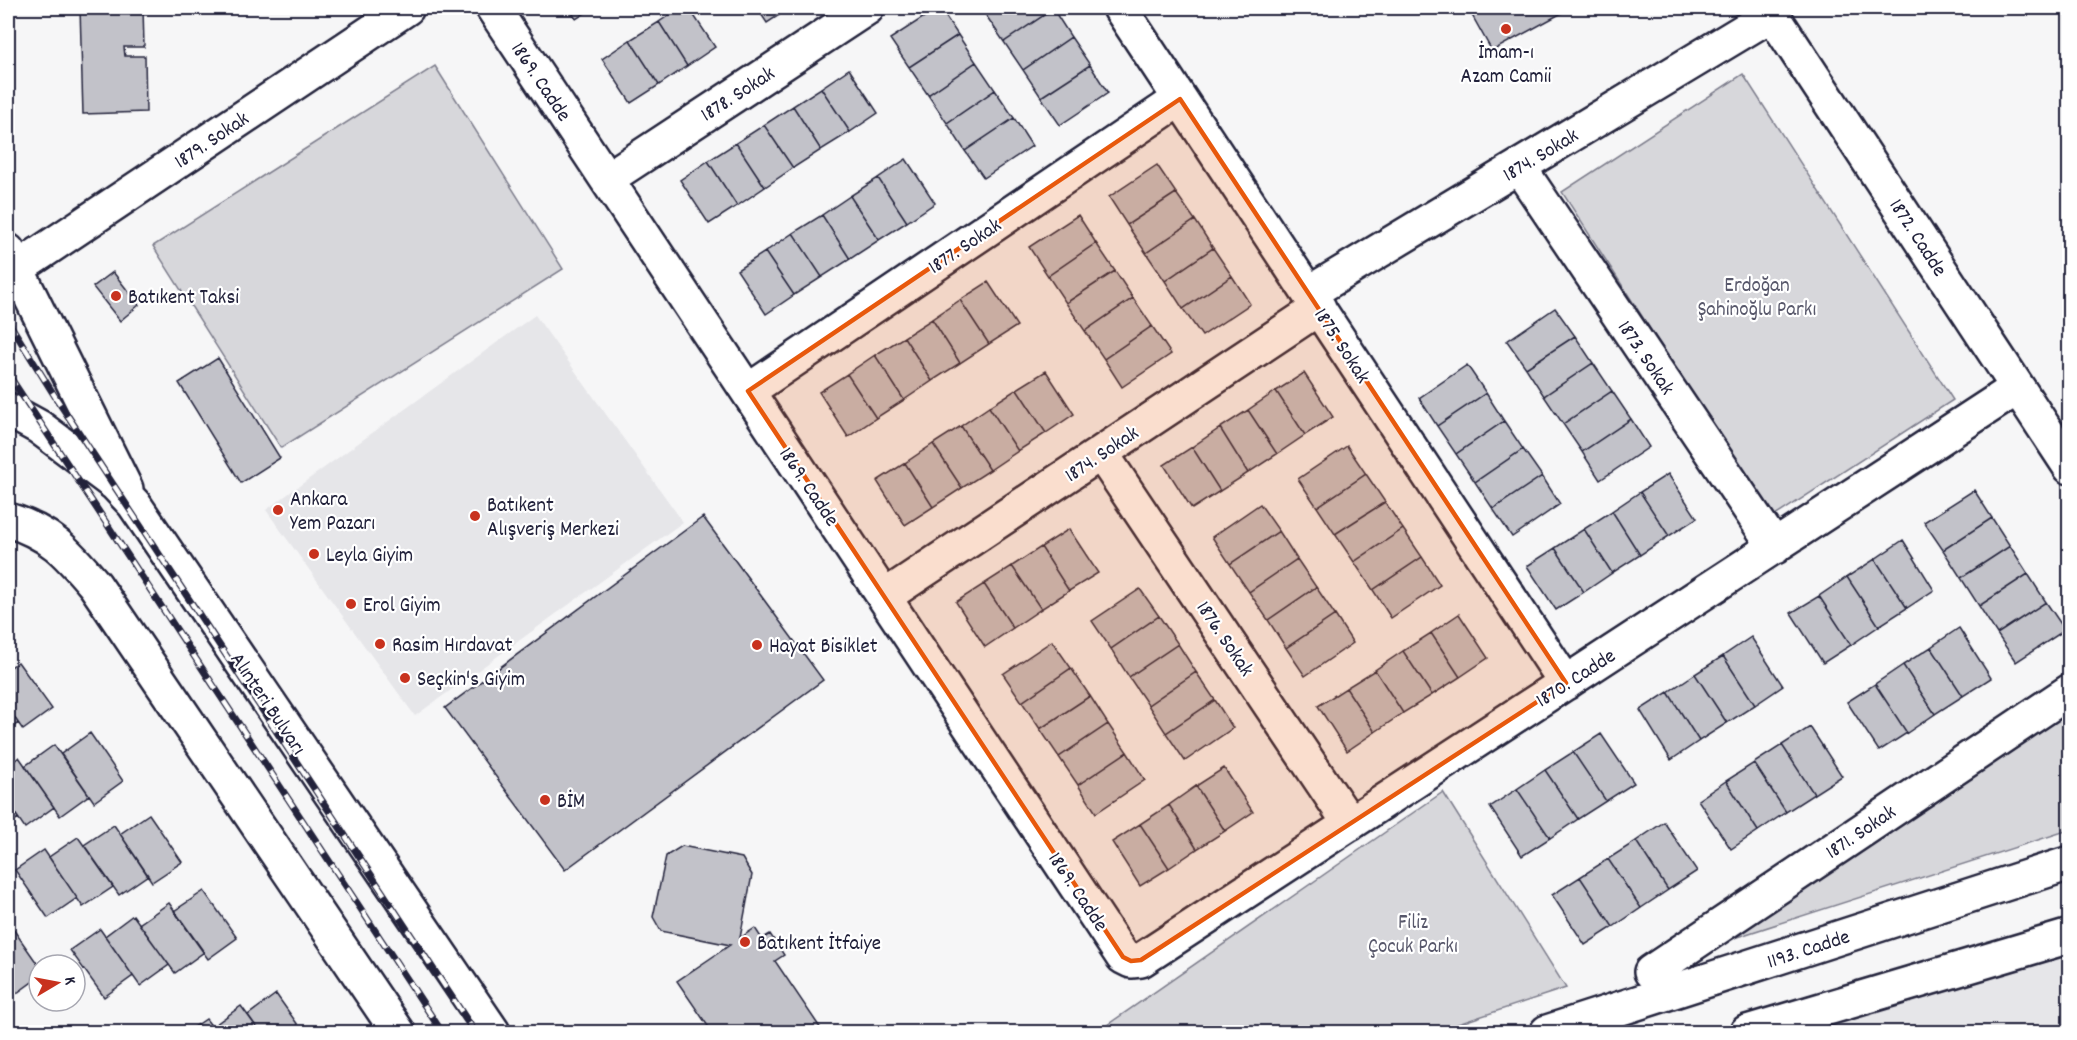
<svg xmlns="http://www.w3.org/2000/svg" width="2077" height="1040" viewBox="0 0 2077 1040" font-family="Dekko,sans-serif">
  <rect width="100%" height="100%" fill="#f6f6f7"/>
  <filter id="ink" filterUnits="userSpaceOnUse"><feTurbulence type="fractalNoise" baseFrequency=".0167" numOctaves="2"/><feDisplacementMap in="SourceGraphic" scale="12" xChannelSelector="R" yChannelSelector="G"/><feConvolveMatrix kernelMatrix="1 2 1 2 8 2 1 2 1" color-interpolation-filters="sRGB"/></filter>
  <g filter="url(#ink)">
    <path fill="#e6e6e9" d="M535,315L683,522L415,716L266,510Z
      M2069,952V1032H1818L1870,1014Z"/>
    <path fill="#d7d7db" stroke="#7c7c8b" stroke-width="1.5" d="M435,66L563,269L281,448L153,246Z
      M1743,74L1953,400L1772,518L1562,192Z
      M2069,700V830L1706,947Z
      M1443,792L1566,988L1434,1032H1097Z"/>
    <path fill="#c2c2c9" stroke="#22223b" stroke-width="1.5" d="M80,8H143L144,47H124L125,56H145L146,112L83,114Z
      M569,8H593L576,19Z
      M680,8H689L715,47L687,66L659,22Z
      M757,8H790L767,23Z
      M938,8H940L958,35L909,67L890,39Z
      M981,8H995L985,14Z
      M995,8H1051L1053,9L1004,42L985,14Z
      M1468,8H1571L1492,51Z
      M1053,9L1071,37L1023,70L1004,42Z
      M659,22L687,66L659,85L630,40Z
      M958,35L976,62L928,95L909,67Z
      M1071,37L1090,65L1041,97L1023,70Z
      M630,40L659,85L631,103L602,59Z
      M976,62L995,90L947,123L928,95Z
      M1090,65L1108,93L1060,125L1041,97Z
      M849,69L878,113L850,132L821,88Z
      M821,88L850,132L821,150L793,106Z
      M995,90L1014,118L965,151L947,123Z
      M793,106L821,150L793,168L764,125Z
      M1014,118L1032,146L984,178L965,151Z
      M764,125L793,168L765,187L736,143Z
      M736,143L765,187L737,206L708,161Z
      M906,159L935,203L907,222L878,178Z
      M708,161L737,206L709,224L680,180Z
      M1157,165L1176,193L1127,225L1109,197Z
      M878,178L907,222L879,240L850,196Z
      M1176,193L1195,220L1146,253L1127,225Z
      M850,196L879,240L850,259L822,215Z
      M822,215L850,259L822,277L793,233Z
      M1078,215L1096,243L1048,276L1029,247Z
      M1195,220L1213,248L1165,281L1146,253Z
      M793,233L822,277L794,295L765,252Z
      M1096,243L1115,271L1066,303L1048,276Z
      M1213,248L1232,276L1183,309L1165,281Z
      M765,252L794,295L766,314L737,270Z
      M1115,271L1133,298L1085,331L1066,303Z
      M113,272L139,305L120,321L93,287Z
      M1232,276L1250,304L1202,336L1183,309Z
      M988,282L1017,326L989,344L960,300Z
      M1133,298L1152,326L1104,359L1085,331Z
      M960,300L989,344L960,363L932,319Z
      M1555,308L1575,336L1526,368L1507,341Z
      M932,319L960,363L932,381L904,337Z
      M1152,326L1171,354L1122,387L1104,359Z
      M1575,336L1593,363L1544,396L1526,368Z
      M904,337L932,381L904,400L875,355Z
      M875,355L904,400L876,418L847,374Z
      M218,358L280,458L241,483L179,383Z
      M1593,363L1612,391L1563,424L1544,396Z
      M1467,365L1486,393L1437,426L1419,398Z
      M1046,371L1074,414L1046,433L1017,389Z
      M1304,373L1333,417L1305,435L1276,391Z
      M847,374L876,418L848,437L819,392Z
      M1017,389L1046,433L1018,451L989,407Z
      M1276,391L1305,435L1277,454L1248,410Z
      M1612,391L1631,419L1582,452L1563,424Z
      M1486,393L1504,421L1456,454L1437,426Z
      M989,407L1018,451L990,470L961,426Z
      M1248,410L1277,454L1248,473L1220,428Z
      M1631,419L1649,447L1600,480L1582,452Z
      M1504,421L1523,449L1475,482L1456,454Z
      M961,426L990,470L962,488L933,444Z
      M1220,428L1248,473L1220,491L1192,447Z
      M933,444L962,488L933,507L905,463Z
      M1347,446L1366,474L1317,507L1298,479Z
      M1192,447L1220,491L1192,509L1164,465Z
      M1523,449L1542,476L1493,509L1475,482Z
      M905,463L933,507L905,525L877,481Z
      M1366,474L1385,502L1335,534L1317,507Z
      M1668,474L1697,518L1669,536L1640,492Z
      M1542,476L1560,504L1512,537L1493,509Z
      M1974,490L1992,518L1943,550L1924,522Z
      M1640,492L1669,536L1640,555L1612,511Z
      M1385,502L1403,529L1354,562L1335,534Z
      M1260,504L1279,531L1230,564L1212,537Z
      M1612,511L1640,555L1612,573L1584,529Z
      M703,517L823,680L565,870L445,708Z
      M1992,518L2010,546L1961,578L1943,550Z
      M1069,529L1098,573L1069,591L1041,547Z
      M1403,529L1422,557L1373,590L1354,562Z
      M1584,529L1612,573L1584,592L1555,548Z
      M1279,531L1297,559L1249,592L1230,564Z
      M1903,540L1934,590L1907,608L1875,559Z
      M2010,546L2028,574L1979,606L1961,578Z
      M1041,547L1069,591L1041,609L1012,566Z
      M1555,548L1584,592L1556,610L1527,566Z
      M1422,557L1440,585L1391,618L1373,590Z
      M1297,559L1316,587L1268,620L1249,592Z
      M1875,559L1907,608L1879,626L1847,577Z
      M1012,566L1041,609L1013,628L984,584Z
      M2028,574L2046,602L1997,634L1979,606Z
      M1847,577L1879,626L1851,645L1819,596Z
      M984,584L1013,628L985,647L956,602Z
      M1316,587L1335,615L1286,648L1268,620Z
      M1140,589L1159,616L1111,649L1092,621Z
      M1819,596L1851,645L1823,663L1791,613Z
      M2046,602L2065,630L2016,662L1997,634Z
      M1459,614L1488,658L1460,677L1431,633Z
      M1335,615L1353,643L1305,676L1286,648Z
      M1159,616L1178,644L1129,677L1111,649Z
      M1959,628L1991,678L1963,696L1931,647Z
      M1431,633L1460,677L1432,695L1403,651Z
      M1751,637L1783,686L1755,705L1723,656Z
      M1052,641L1071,668L1022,702L1003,674Z
      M1178,644L1196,672L1148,705L1129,677Z
      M1931,647L1963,696L1935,714L1903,665Z
      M1403,651L1432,695L1403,713L1375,670Z
      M1723,656L1755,705L1727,723L1695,674Z
      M18,662L52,709L23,730L8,708V669Z
      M1903,665L1935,714L1907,733L1875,684Z
      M1071,668L1090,696L1040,729L1022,702Z
      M1375,670L1403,713L1375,732L1346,688Z
      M1196,672L1215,700L1166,733L1148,705Z
      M1695,674L1727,723L1699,741L1668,692Z
      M1875,684L1907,733L1879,751L1847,702Z
      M1346,688L1375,732L1347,751L1318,706Z
      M1668,692L1699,741L1671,760L1640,710Z
      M1090,696L1108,724L1059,757L1040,729Z
      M1215,700L1233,728L1185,761L1166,733Z
      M8,708L18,723L8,731Z
      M1108,724L1127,752L1078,785L1059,757Z
      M1810,727L1842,776L1814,794L1782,745Z
      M90,733L123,781L94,802L61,754Z
      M1601,734L1634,783L1606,801L1573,752Z
      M54,745L89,795L60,816L25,766Z
      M1782,745L1814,794L1786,812L1754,763Z
      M1127,752L1145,780L1096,813L1078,785Z
      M1573,752L1606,801L1578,819L1545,770Z
      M19,757L54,807L25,828L8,803V766Z
      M1754,763L1786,812L1758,831L1726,781Z
      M1224,768L1253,812L1225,831L1196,786Z
      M1545,770L1578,819L1550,838L1517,789Z
      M1726,781L1758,831L1731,849L1698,800Z
      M1196,786L1225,831L1197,849L1169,805Z
      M1517,789L1550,838L1522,856L1490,807Z
      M8,803L18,818L8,826Z
      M1169,805L1197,849L1169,868L1140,824Z
      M149,814L182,862L152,882L120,834Z
      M1664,822L1697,871L1668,890L1636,841Z
      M1140,824L1169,868L1140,886L1112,842Z
      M114,825L148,875L119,895L84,845Z
      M78,837L113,887L83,907L49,857Z
      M1636,841L1668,890L1641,908L1608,859Z
      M682,846L742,858L752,875L740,938L755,928L762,939L770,934L784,955L775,961L823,1032H712L677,981L730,945L661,931L653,917L666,856Z
      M44,850L77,898L48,918L15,870Z
      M1608,859L1641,908L1613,927L1580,877Z
      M1580,877L1613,927L1585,945L1552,895Z
      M204,891L237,938L208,959L174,911Z
      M169,903L204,952L175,973L139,924Z
      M133,915L169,965L140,986L105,936Z
      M11,926L39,966V977L17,993L8,980V928Z
      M100,929L133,976L104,997L70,950Z
      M8,980L17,993L8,1000Z
      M276,994L303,1032H260L248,1015Z
      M241,1006L260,1032H216L212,1027Z
      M206,1019L216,1032H187Z"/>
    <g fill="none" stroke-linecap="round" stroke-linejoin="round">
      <defs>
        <path id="street" d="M493,8L1123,957L1131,961L1141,960L2017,388
          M1120,8L1566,683
          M1519,167L1775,547
          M607,179L867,8
          M15,270L407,8
          M1309,293L1772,14
          M748,391L1180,99
          M1101,453L1350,824
          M884,597L1319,308
          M1651,972L2070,691"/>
        <path id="secondary" d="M1768,8L2070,467
          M1547,1032L2070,863
          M1747,1032L2070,936"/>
        <path id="primary" d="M8,251L126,489
          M8,410L39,427L115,484L134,504L493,1032
          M8,520C51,533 67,552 95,585L398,1032"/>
      </defs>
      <use href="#street" stroke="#22223b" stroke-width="38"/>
      <use href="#secondary" stroke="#22223b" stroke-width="38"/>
      <use href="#primary" stroke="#22223b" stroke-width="38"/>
      <use href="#street" stroke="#fff" stroke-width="33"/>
      <use href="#secondary" stroke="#fff" stroke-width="33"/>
      <use href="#primary" stroke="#fff" stroke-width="33"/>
      <defs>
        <path id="rail" d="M8,321L56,398L475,1032
          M8,374L442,1032"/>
      </defs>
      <use href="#rail" stroke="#22223b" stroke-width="7"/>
      <use href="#rail" stroke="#fff" stroke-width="4.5" stroke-dasharray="14" stroke-linecap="butt"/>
    </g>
  </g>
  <path fill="#e8590c" fill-opacity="0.2" stroke="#e8590c" stroke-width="4.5" stroke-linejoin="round" d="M1180,99L1566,683L1141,960L1131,961L1123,957L748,391Z"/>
  <g fill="#c8321e" stroke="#fff" stroke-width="2">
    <circle cx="1506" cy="29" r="6"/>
    <circle cx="116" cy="296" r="6"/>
    <circle cx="278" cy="510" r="6"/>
    <circle cx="475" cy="516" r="6"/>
    <circle cx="314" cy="554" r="6"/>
    <circle cx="351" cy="604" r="6"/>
    <circle cx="380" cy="644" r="6"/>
    <circle cx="757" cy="645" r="6"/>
    <circle cx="405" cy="678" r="6"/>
    <circle cx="545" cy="800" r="6"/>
    <circle cx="745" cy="942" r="6"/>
  </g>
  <g text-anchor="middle" stroke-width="4.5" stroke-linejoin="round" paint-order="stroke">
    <g font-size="21" fill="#22223b" stroke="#fff" text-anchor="start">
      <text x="1506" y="58" text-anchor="middle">İmam-ı<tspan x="1506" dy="24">Azam Camii</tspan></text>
      <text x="128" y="303">Batıkent Taksi</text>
      <text x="290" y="505">Ankara<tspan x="290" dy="24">Yem Pazarı</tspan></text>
      <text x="487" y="511">Batıkent<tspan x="487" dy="24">Alışveriş Merkezi</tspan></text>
      <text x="326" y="561">Leyla Giyim</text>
      <text x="363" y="611">Erol Giyim</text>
      <text x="392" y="651">Rasim Hırdavat</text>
      <text x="769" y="652">Hayat Bisiklet</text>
      <text x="417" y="685">Seçkin's Giyim</text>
      <text x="557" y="807">BİM</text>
      <text x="757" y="949">Batıkent İtfaiye</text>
    </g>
    <g font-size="21" fill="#22223b" stroke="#fff">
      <text transform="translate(542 81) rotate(56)" y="7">1869. Cadde</text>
      <text transform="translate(737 93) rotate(-33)" y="7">1878. Sokak</text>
      <text transform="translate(211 139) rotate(-34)" y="7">1879. Sokak</text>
      <text transform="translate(1540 154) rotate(-31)" y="7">1874. Sokak</text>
      <text transform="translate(1919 237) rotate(57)" y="7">1872. Cadde</text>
      <text transform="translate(964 245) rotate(-34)" y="7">1877. Sokak</text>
      <text transform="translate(1343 345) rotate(57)" y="7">1875. Sokak</text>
      <text transform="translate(1647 357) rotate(56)" y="7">1873. Sokak</text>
      <text transform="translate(1101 453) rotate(-34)" y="7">1874. Sokak</text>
      <text transform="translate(810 486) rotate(56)" y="7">1869. Cadde</text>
      <text transform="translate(1226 638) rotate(56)" y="7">1876. Sokak</text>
      <text transform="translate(1575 677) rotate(-33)" y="7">1870. Cadde</text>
      <text transform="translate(269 703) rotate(56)" y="7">Alınteri Bulvarı</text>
      <text transform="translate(1860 831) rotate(-34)" y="7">1871. Sokak</text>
      <text transform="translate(1079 891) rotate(56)" y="7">1869. Cadde</text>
      <text transform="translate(1808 948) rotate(-18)" y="7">1193. Cadde</text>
    </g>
    <g font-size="21" fill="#58586b" stroke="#fff">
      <text x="1757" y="291">Erdoğan<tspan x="1757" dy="24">Şahinoğlu Parkı</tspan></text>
      <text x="1413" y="928">Filiz<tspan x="1413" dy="24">Çocuk Parkı</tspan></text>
    </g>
  </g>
  <rect width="2077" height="1040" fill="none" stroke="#fff" stroke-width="30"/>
  <rect x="15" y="15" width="2047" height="1010" fill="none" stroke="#22223b" stroke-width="2" filter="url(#ink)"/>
  <g transform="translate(57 983) rotate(80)"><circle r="28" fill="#ffffff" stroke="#a7a7b1" stroke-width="1.5"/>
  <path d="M0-4.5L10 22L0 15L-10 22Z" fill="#c8321e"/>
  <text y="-9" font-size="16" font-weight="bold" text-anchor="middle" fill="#22223b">K</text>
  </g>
</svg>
